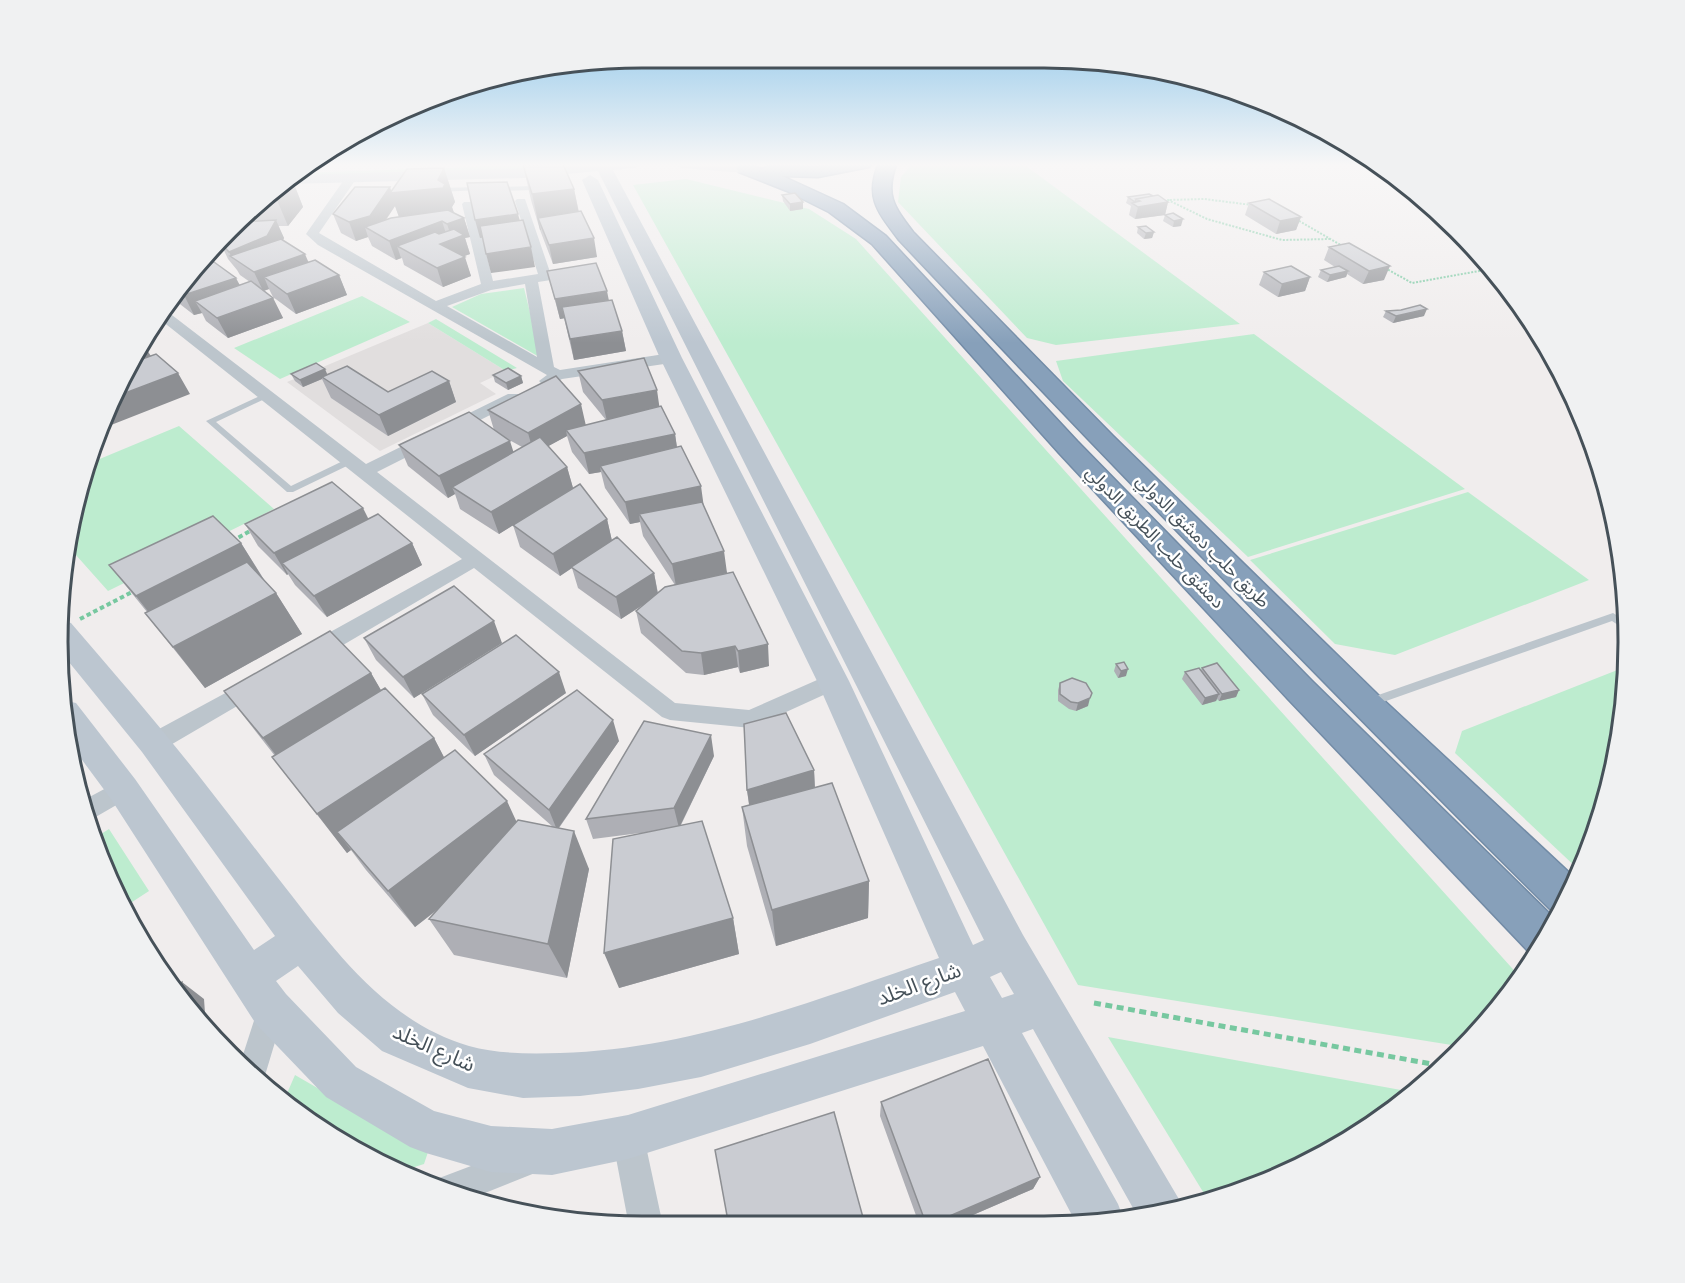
<svg xmlns="http://www.w3.org/2000/svg" width="1685" height="1283" viewBox="0 0 1685 1283" font-family="'Golos Text','Noto Sans Arabic',sans-serif">
  <rect width="100%" height="100%" fill="#f0eded"/>
  <path fill="#e1dede" d="M428,323L506,371L480,383L496,394L380,451L287,382Z"/>
  <path fill="#bdeccf" d="M588,163L526,169L295,177L300,173Z
    M913,163H1022L1240,324L1056,345L1027,338L898,202L901,177Z
    M686,179L809,209L856,239L1520,977L1464,1047L1078,985L633,185Z
    M524,288L541,358L452,307L481,294Z
    M362,296L410,322L280,379L234,348Z
    M436,319L517,368L506,371L428,323Z
    M1254,334L1465,489L1248,557L1063,381L1056,361Z
    M179,426L274,509L108,591L67,545L68,527L90,463Z
    M1468,492L1589,580L1395,655L1335,644L1250,560Z
    M1625,667L1617,755L1580,871L1455,753L1462,731Z
    M109,829L149,891L126,906L93,839Z
    M1108,1037L1412,1092L1369,1127L1232,1195L1208,1200Z
    M295,1075L428,1152L424,1164L402,1171L349,1148L285,1098Z"/>
  <g fill="none" stroke-linecap="round" stroke-linejoin="round">
    <defs>
      <path id="highway" d="M745,163L762,169L769,166L818,167L837,163H872L869,167L818,177L782,176L843,204L886,236L1077,441L1312,681L1555,919L1536,955L1529,952L1288,699L1059,453L872,244L829,212L787,191L739,172L736,168L739,164Z
        M879,163H897C884,194 894,207 913,232L1113,436L1377,694L1576,879L1558,913L1551,910C1330,691 1113,467 899,240C879,213 864,198 879,163Z"/>
    </defs>
    <use href="#highway" stroke="#728ba6" stroke-width="3"/>
    <path stroke="#77c8a0" stroke-width="2" stroke-dasharray="2 1.5" stroke-linecap="butt" d="M1252,205L1204,199L1168,200L1207,219L1282,240L1330,239
      M1296,219L1344,247
      M1385,268L1412,283L1490,269"/>
    <path stroke="#77c8a0" stroke-width="4" stroke-dasharray="4.5 3" stroke-linecap="butt" d="M232,541L252,530
      M80,619L134,591"/>
    <path stroke="#77c8a0" stroke-width="5" stroke-dasharray="7 4.5" stroke-linecap="butt" d="M1094,1003L1443,1066"/>
    <path fill="#bcc5cc" fill-rule="evenodd" d="M536,181L541,182L535,190L497,191L494,189L497,187L533,186Z
      M481,187L484,189L483,190L437,192L434,190L437,188Z
      M264,394H270L271,396L216,422L291,486L347,459H353V463L293,492H287L206,421Z
      M1613,613L1626,621L1627,631L1612,621L1372,706H1364L1362,703L1364,700Z"/>
    <path fill="#bcc5cc" fill-rule="evenodd" d="M350,176L356,179L319,233L436,301L481,284L462,204L464,202H472L474,204L493,281L538,274L515,201L517,199H525L550,272L577,268L584,272L577,276L538,282L554,367L560,370L671,353L679,358L671,363L562,379L552,384H542L539,381L547,375L318,245L306,234L308,231L346,177ZM525,284L537,357L447,306L491,290Z
      M168,312L366,464L508,394H520L522,397L520,400L377,472L675,703L749,710L833,673L841,675L844,681L841,687L751,728L670,720L662,717L474,568L321,658L313,660L305,658L302,652L305,646L462,559L162,321Z
      M255,677L263,679L266,685L263,691L162,750L154,752L146,750L142,743L146,736Z
      M123,779L132,782L135,789L132,796L87,822L82,801Z
      M271,995L281,999L285,1009L263,1082L240,1064L261,999Z
      M628,1121L639,1126L644,1137L662,1221H628L612,1137L617,1126Z
      M524,1146L535,1151L540,1162L535,1173L470,1199L453,1195L432,1185L434,1180Z"/>
    <path fill="#bcc6d0" fill-rule="evenodd" d="M583,163H643L635,168L613,170L1023,935L1183,1206L1138,1217L1033,1029L1022,1033L1118,1204L1124,1220L1075,1221L983,1046L628,1159L552,1175L491,1172L426,1153L410,1147L326,1097L256,1024L111,799L71,745L62,700L76,703L135,779L254,950L275,936L142,752L60,651L62,621L71,623C115,674 158,724 199,776C228,813 256,850 285,887C335,951 387,1022 469,1046C498,1054 530,1054 560,1053C692,1049 815,1000 939,958L817,681L660,358L582,180L590,175L598,180L682,358L849,681L973,945L984,940L598,171L524,178L286,184L298,175L524,168ZM298,966L338,1013L382,1051L468,1088L523,1098L580,1096L638,1089L701,1077L810,1044L955,992L965,1011L628,1115L552,1129L491,1126L434,1111L356,1067L286,994L276,981ZM1001,972L1014,994L1002,998L990,977Z
      M673,163H740L751,165L753,168L745,173L681,168Z"/>
    <use href="#highway" fill="#87a0ba" fill-rule="evenodd"/>
  </g>
  <path fill="#aeafb5" fill-rule="evenodd" d="M523,165L574,189L579,212L597,257L553,264L540,230L531,200Z
    M444,168L455,202L452,207L454,213L464,218L470,237L465,238L470,254L464,256L471,276L443,287L404,265L402,258L396,260L372,246L368,237L356,241L341,233L333,214L391,191ZM395,206L399,217L386,220Z
    M292,179L303,207L288,226H278L284,238L283,240L309,262L339,275L347,295L296,314L273,297L269,289L264,291L273,298L283,318L228,338L206,321L202,313L194,315L176,301L208,256L240,285L250,282L240,275L237,270L228,259L220,242L212,254H209L228,228L243,221L241,218Z
    M782,195L803,209L790,211L783,201Z
    M1128,197L1168,202L1165,215L1135,219L1129,215L1131,206L1126,203Z
    M1249,203L1301,217L1296,230L1276,234L1245,215Z
    M1165,215L1181,226L1173,227L1163,221Z
    M1138,227L1154,232L1152,238L1144,239L1137,233Z
    M1329,247L1384,280L1363,284L1347,274L1346,277L1327,282L1318,277L1321,270L1335,267L1324,260Z
    M547,271L609,300L622,331L626,351L574,360L564,318L560,319Z
    M1264,272L1310,277L1305,291L1278,297L1259,285Z
    M1386,311L1424,316L1393,323L1383,317Z
    M578,371L659,406L675,434L677,447L703,505L727,573L769,666L740,673L738,667L704,675L686,673L641,633L636,611L646,603L621,619L578,588L572,568L560,576L520,547L513,525L499,534L460,509L455,494L448,498L408,466L399,445L494,430L488,410L586,425L606,420L583,392ZM567,436L572,452L589,474L601,472L605,488L630,524L640,522L643,536L675,585L658,593L654,573L612,541L607,519L573,488L567,467L548,446ZM504,437L522,447L513,452Z
    M291,374L327,375L388,392L449,381L456,402L388,436L331,398L322,379L303,387L295,381Z
    M493,375L521,376L523,383L508,390L495,382Z
    M368,519L412,543L422,565L327,617L295,585L288,574L287,575L258,546L245,524Z
    M241,543L265,581L276,593L302,634L205,688L145,613L147,612L109,565Z
    M364,638L502,643L414,698L376,660Z
    M1116,664L1126,676L1118,678L1114,671Z
    M1202,668L1239,690L1236,697L1219,701L1217,699L1216,701L1202,705L1182,679L1185,672L1201,670Z
    M371,673L381,691L434,738L444,758L517,822L553,827L494,775L484,754L619,741L559,828L589,869L567,978L454,955L429,919L440,908L415,927L366,870L351,850L347,853L272,757L275,756L224,691Z
    M1060,683L1088,706L1076,711L1069,709L1058,701V690Z
    M566,693L475,756L433,715L422,694Z
    M714,756L681,825L733,918L739,954L619,988L640,833L593,839L586,819Z
    M814,770L815,788L869,881L868,918L776,946L747,846L742,807L749,805L747,790Z
    M881,1102L1040,1177L1033,1189L959,1221H918L880,1116Z"/>
  <path fill="#8d8f93" d="M444,168L455,202L452,207L456,219L464,218L470,237L465,238L470,254L446,263L440,244L452,239L447,224L442,221L448,240L397,246L401,258L396,260L389,241L403,228L395,206L376,234L365,227L368,237L356,241L349,222L390,187L392,193L438,180Z
    M292,179L303,207L288,226L274,193Z
    M574,189L581,224L538,218L541,230H540L532,194Z
    M803,202V209L790,211V204Z
    M1168,202L1165,215L1135,219L1138,207Z
    M518,214L523,232L480,238L475,220Z
    M1301,217L1296,230L1276,234L1280,221Z
    M1183,219L1181,226L1173,227L1174,221Z
    M276,220L284,238L276,255L231,256L229,252Z
    M1154,232L1152,238L1144,239L1146,233Z
    M594,238L597,257L553,264L549,245Z
    M219,241L220,242L212,254L211,252Z
    M531,247L535,267L491,273L486,254Z
    M305,254L313,273L264,277L269,289L263,291L254,272Z
    M465,257L471,276L443,287L437,268Z
    M213,260L220,273L189,283L203,263Z
    M1390,266L1384,280L1363,284L1369,271Z
    M1348,271L1346,277L1327,282L1330,275Z
    M339,275L347,295L296,314L287,294Z
    M1310,277L1305,291L1278,297L1282,284Z
    M236,278L246,297L195,301L202,313L194,315L184,295Z
    M607,291L611,311L560,319L555,299Z
    M273,298L283,318L228,338L217,318Z
    M1427,309L1424,316L1393,323L1396,316Z
    M622,331L626,351L574,360L570,339Z
    M144,345L157,366L119,380Z
    M325,369L328,376L322,377V379L303,387L300,380Z
    M178,373L190,394L106,427L104,423L112,398Z
    M521,376L523,383L508,390L506,383Z
    M449,381L456,402L388,436L379,415Z
    M657,390L660,411L607,421L602,400Z
    M581,404L586,426L566,430L567,436L534,454L528,433Z
    M675,434L678,455L600,466L601,472L589,474L584,453Z
    M510,441L517,463L452,487L455,494L448,498L439,476Z
    M567,467L573,488L499,534L491,512Z
    M701,486L704,508L639,514L640,522L630,524L625,502Z
    M363,508L374,530L282,563L288,574L287,575L274,553Z
    M607,519L612,541L560,576L553,554Z
    M241,543L267,585L168,637L136,596Z
    M412,543L422,565L327,617L314,596Z
    M724,551L727,573L676,586L672,564Z
    M654,573L658,595L621,619L616,597Z
    M276,593L302,634L205,688L173,647Z
    M494,621L502,643L414,698L403,677Z
    M768,644L769,666L740,673L738,651Z
    M735,646L738,667L704,675L701,653Z
    M1128,669L1126,676L1118,678L1121,671Z
    M559,672L566,693L475,756L464,735Z
    M371,673L395,714L293,778L263,738Z
    M1239,690L1236,697L1219,701L1222,694Z
    M1219,694L1216,701L1202,705L1205,698Z
    M1090,698L1088,706L1076,711L1078,703Z
    M613,720L619,741L557,830L549,810Z
    M711,735L714,756L679,828L674,808Z
    M434,738L455,778L337,832L351,850L347,853L317,814Z
    M814,770L815,791L750,810L747,790Z
    M507,801L525,840L415,927L388,891Z
    M574,831L589,869L567,978L548,944Z
    M869,881L868,918L776,946L772,910Z
    M733,918L739,954L619,988L604,953Z
    M182,982L204,999L206,1027L183,999Z
    M1040,1177L1033,1189L959,1221H938Z"/>
  <path fill="#caccd2" stroke="#8d8f93" stroke-width="1.5" d="M563,164L574,189L532,194L523,165Z
    M444,168L438,180L445,184L443,188L390,193L407,169Z
    M507,182L518,214L475,220L467,183Z
    M355,187H390L370,216L349,222L333,214Z
    M795,193L803,202L790,204L782,195Z
    M1149,194L1153,196L1136,199L1135,202L1128,197Z
    M1158,195L1168,202L1138,207L1132,203L1140,201L1136,199Z
    M1269,199L1301,217L1280,221L1249,203Z
    M448,210L464,218L447,224L442,221L389,241L365,227L391,218Z
    M581,211L594,238L549,245L538,218Z
    M1173,213L1183,219L1174,221L1165,215Z
    M276,220L267,236L229,252L219,241L228,228L237,222Z
    M523,220L531,247L486,254L480,226Z
    M1146,226L1154,232L1146,233L1138,227Z
    M454,229L464,235L440,244L465,257L437,268L397,246L435,232L439,234Z
    M281,239L305,254L254,272L230,256Z
    M1349,243L1390,266L1369,271L1329,247Z
    M208,256L213,260L203,263Z
    M315,260L339,275L287,294L264,277Z
    M214,262L236,278L184,295L181,294L201,266Z
    M596,263L607,291L555,299L547,271Z
    M1291,266L1310,277L1282,284L1264,272Z
    M1339,266L1348,271L1330,275L1321,270Z
    M251,281L273,298L217,318L195,301Z
    M612,300L622,331L570,339L562,307Z
    M1420,305L1427,309L1396,316L1386,311L1401,310Z
    M156,354L178,373L112,398L117,383L131,363Z
    M644,358L657,390L602,400L578,371Z
    M316,363L325,369L300,380L291,374Z
    M347,366L388,392L432,371L449,381L379,415L322,377Z
    M508,368L521,376L506,383L493,375Z
    M556,376L581,404L528,433L488,410Z
    M661,406L675,434L584,453L566,430Z
    M469,412L510,441L439,476L399,445Z
    M540,437L567,467L491,512L452,487Z
    M681,446L701,486L625,502L600,466Z
    M332,482L363,508L274,553L245,524Z
    M580,484L607,519L553,554L513,525Z
    M702,502L724,551L672,564L639,514Z
    M378,514L412,543L314,596L282,563Z
    M213,516L241,543L136,596L109,565Z
    M617,537L654,573L616,597L571,567Z
    M247,562L276,593L173,647L145,613Z
    M733,572L768,644L738,651L735,646L701,653L682,651L636,611L665,587Z
    M454,586L494,621L403,677L364,638Z
    M330,631L371,673L263,738L224,691Z
    M516,635L559,672L464,735L422,694Z
    M1124,662L1128,669L1121,671L1116,664Z
    M1217,663L1239,690L1222,694L1202,668Z
    M1199,668L1219,694L1205,698L1185,672Z
    M1072,678L1086,683L1092,693L1090,698L1078,703L1071,702L1060,694V683Z
    M385,688L434,738L317,814L272,757Z
    M577,690L613,720L549,810L484,754Z
    M786,713L814,770L747,790L744,724Z
    M644,721L711,735L674,808L586,819Z
    M455,750L507,801L388,891L337,832Z
    M832,783L869,881L772,910L742,807Z
    M518,820L574,831L548,944L429,919Z
    M702,821L733,918L604,953L613,839Z
    M182,982L183,999L173,988Z
    M988,1059L1040,1177L938,1221H925L881,1102Z
    M834,1112L864,1221H728L715,1150Z"/>
  <linearGradient id="sky" x2="0" y2="1"><stop stop-color="#83c1e8"/><stop offset="0.48" stop-color="#f8f7f7"/><stop offset="1" stop-color="#f8f7f7" stop-opacity="0"/></linearGradient>
  <rect width="1685" height="343" fill="url(#sky)"/>
  <g text-anchor="middle" stroke-width="5" stroke-linejoin="round" paint-order="stroke">
    <g font-size="18" fill="#465159" stroke="#fff">
      <text transform="translate(1155 537) rotate(46)" y="6">دمشق حلب الطريق الدولي</text>
      <text transform="translate(1203 541) rotate(45)" y="6">طريق حلب دمشق الدولي</text>
    </g>
    <g font-size="21" fill="#465159" stroke="#fff">
      <text transform="translate(919 984) rotate(-20)" y="7">شارع الخلد</text>
      <text transform="translate(434 1048) rotate(24)" y="7">شارع الخلد</text>
    </g>
  </g>
  <path d="M0 0H1685V1283H0ZM642 68H1044A574 574 0 0 1 1618 642V642A574 574 0 0 1 1044 1216H642A574 574 0 0 1 68 642V642A574 574 0 0 1 642 68Z" fill="#f0f1f2" fill-rule="evenodd"/>
  <path fill="none" stroke="#465159" stroke-width="3" d="M642 68H1044A574 574 0 0 1 1618 642V642A574 574 0 0 1 1044 1216H642A574 574 0 0 1 68 642V642A574 574 0 0 1 642 68Z"/>
</svg>
